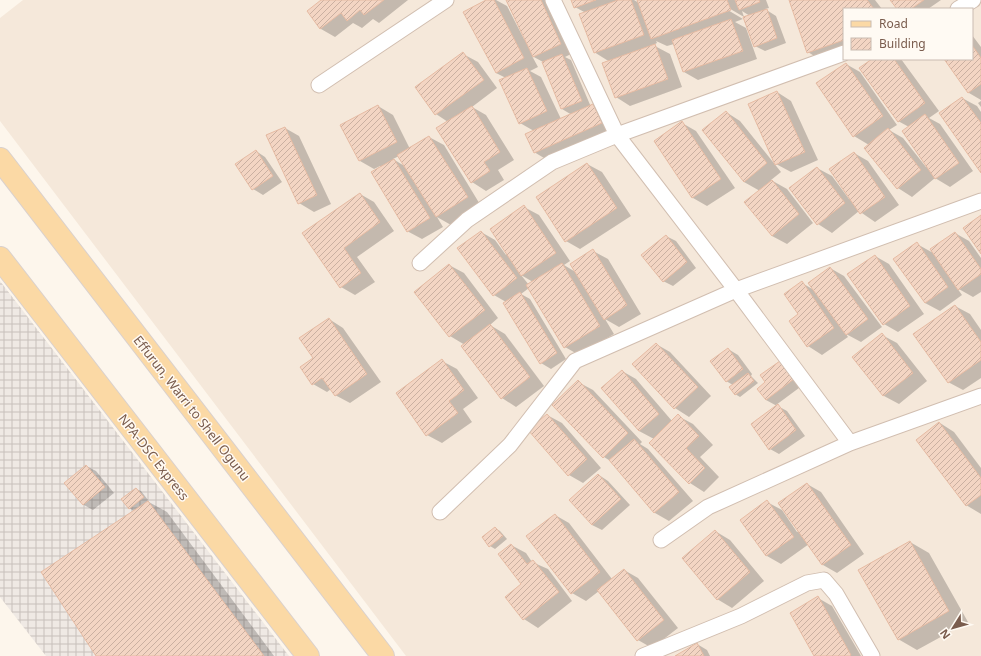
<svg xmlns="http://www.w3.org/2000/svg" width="981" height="656" viewBox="0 0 981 656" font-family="'Noto Sans',sans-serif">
  <defs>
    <pattern id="industrial-grid" width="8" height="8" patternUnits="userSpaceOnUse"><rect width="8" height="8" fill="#efe9e4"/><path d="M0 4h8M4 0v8" fill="none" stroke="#c7c0bb"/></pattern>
    <pattern id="building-hatch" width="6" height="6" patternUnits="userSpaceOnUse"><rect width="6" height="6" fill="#f3d5c3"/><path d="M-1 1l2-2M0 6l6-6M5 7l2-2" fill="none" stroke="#cab0a1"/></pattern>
  </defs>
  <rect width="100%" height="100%" fill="#fdf6ec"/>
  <path fill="#f5e8da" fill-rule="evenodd" d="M23,0H981V656H406L0,121V18ZM844,9H972V59H844Z"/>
  <path fill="url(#industrial-grid)" d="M0,281L289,656H46L0,597Z"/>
  <path fill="#0003" fill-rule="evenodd" d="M323,0H408L379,23L373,19L362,28L353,23L335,37L321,29L308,12Z
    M489,0H496L507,6L524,39L525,38L507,0H551L575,52L565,57L571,60L591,107L593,106L608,114L616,132L549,161L534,152V131L520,123L506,78L496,73ZM532,56L543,62L562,109L572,115L561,119L541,77L530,71L538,67Z
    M572,0H634L639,3L638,0H766L769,8L765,9L776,16L786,43L765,51L755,46L750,16L742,11L744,17L727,7L726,9L743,19L735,22L746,28L757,59L698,80L684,72L674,44L667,46L656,41L657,43L653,45L670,54L682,87L630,106L616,97L610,62L594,52L586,13L575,7Z
    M790,0H875L882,9H844V53L822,61L808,52Z
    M892,0H941L928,9H898Z
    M972,35L981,47V100L969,93L945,59H972Z
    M463,54L478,62L497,88L472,107L486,115L514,160L498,170L504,180L486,191L472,182L448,122L436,114L417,88Z
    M874,59H901L939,111L929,118L940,124L973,171L950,187L935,178L912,197L898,188L869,145L854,136L817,84L846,64L860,72L897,125L889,130L903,138L926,167L928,166L909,127L898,121Z
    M777,92L791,101L818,160L791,172L776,164Z
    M962,98L977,106L981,112V171Z
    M981,101V107L978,103Z
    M378,106L393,115L410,149L429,137L444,145L481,206L451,225L437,217L443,227L422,239L407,231L380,166L374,169L360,161L342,125ZM399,156L406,167L393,159Z
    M726,112L740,121L781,172L771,180L787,189L813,223L787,244L772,236L760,191L744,182Z
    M682,123L696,131L735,188L707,206L693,198L655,141Z
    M285,128L299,136L331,204L314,212L299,203Z
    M256,151L265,157L282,182L263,195L253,189L236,165Z
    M854,153L868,161L899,205L875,222L859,211L832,233L818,224L817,168L832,176L849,199L850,198Z
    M587,164L602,172L631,216L580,249L566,241Z
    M360,194L374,202L394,231L357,257L375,282L355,295L341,287L303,233Z
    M524,207L539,215L570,261L564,265L577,273L593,251L608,259L641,314L619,327L605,319L614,334L579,355L565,347L529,288L521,294L530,299L566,359L551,369L541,363L506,302L494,295L459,248L481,232L495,240L506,255ZM521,275L533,282L529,285Z
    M955,233L969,241L981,258V292L973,297L957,288L962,295L940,311L925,303L917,244L935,254Z
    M666,236L676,241L696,268L673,286L663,281Z
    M875,256L889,264L924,314L898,332L884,324Z
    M449,265L464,273L498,318L490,325L505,334L544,386L516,407L502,398L463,346L465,345L450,336Z
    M830,268L844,276L882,327L861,342L846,334L848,337L822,355L808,346L800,314L802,283L814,290Z
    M955,306L970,314L981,330V378L963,390L948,382Z
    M329,319L343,328L381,382L350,403L335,395L331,389L327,392L313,384L314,359Z
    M882,335L897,343L927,381L899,404L884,396L854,358Z
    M656,344L670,352L711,396L689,417L675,408L634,364Z
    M728,349L738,355L752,374L751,376L758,383L740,397L735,394L733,385L726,381Z
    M442,361L457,369L478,398L463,409L472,422L442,443L427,435Z
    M780,362L803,385L776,405L787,411L805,436L779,454L770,449L777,406L766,400L767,382Z
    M622,371L636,379L672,421L678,416L693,424L713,445L700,457L719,477L704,492L690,483L650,443L654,439L639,431Z
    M578,382L593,390L642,442L640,444L648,449L693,501L669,521L655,513L612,462L604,457Z
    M547,415L562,423L601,468L583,483L569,475Z
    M940,423L954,432L981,468V514L966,505Z
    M86,466L96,471L114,493L93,510L84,505L66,483Z
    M599,475L608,481L630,505L602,530L592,525Z
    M807,484L821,492L864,554L837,573L823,565L809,544L781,564L767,556L741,520L767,502L782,510L797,532L799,531Z
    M136,489L141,491L148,500L147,501L167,512L274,656H97L134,511L129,508Z
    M555,515L569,523L612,579L624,570L638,578L678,628L652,648L638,640L599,591L586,601L572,593Z
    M495,528L500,531L507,539L495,549L490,546Z
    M715,531L730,540L764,581L732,608L717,599Z
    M910,542L929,553L968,622L917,650L898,639Z
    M511,545L526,553L532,562L548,569L572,601L538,628L524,619L522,584Z
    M818,598L832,606L861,656H815Z
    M697,644L707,650L710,656H677Z"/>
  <path fill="url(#building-hatch)" stroke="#e6bba3" d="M321,0H384L364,15L360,10L347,21L341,13L320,29L307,11Z
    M486,0H494L524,58L496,73L463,12Z
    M506,0H541L561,44L533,57Z
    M571,0H596L574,8Z
    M618,0H631L644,35L594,53L579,14Z
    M637,0H727L731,10L651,39Z
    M735,0H759L760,2L739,10Z
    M789,0H867L874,9H844V40L807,53Z
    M890,0H924L911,9H897Z
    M767,9L777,38L754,47L743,17Z
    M731,19L743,51L683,72L672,40Z
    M655,44L668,79L615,98L602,63Z
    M972,45L981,58V84L968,93L944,59H972Z
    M463,52L484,80L435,115L415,87Z
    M562,54L582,101L561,109L542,62Z
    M872,59H894L925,103L898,122L859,68Z
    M846,63L883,116L853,137L816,83Z
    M527,68L547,111L519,124L499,80Z
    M777,91L805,152L775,165L748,104Z
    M962,97L981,123V173L939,113Z
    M593,104L602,123L534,153L525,134Z
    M378,105L397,142L359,161L340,125Z
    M472,106L500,152L484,162L490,171L471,183L436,128Z
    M726,111L767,163L744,182L702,130Z
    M925,114L959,163L935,179L902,131Z
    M682,121L721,179L692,198L654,141Z
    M285,127L317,195L298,204L266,135Z
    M888,128L921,170L897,189L864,148Z
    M429,136L468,197L436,217L397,155Z
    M256,150L273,176L252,190L235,164Z
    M854,152L885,197L860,214L829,169Z
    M394,159L430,218L407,232L371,172Z
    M587,163L617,208L565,242L536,197Z
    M817,167L845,203L817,225L789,188Z
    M772,180L799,214L772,236L744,202Z
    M360,193L380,222L344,248L361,273L340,288L302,233Z
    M524,205L556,253L521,276L490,229Z
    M981,215V254L963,228Z
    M481,231L517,278L493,296L457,248Z
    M955,232L981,269V274L958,290L930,249Z
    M666,235L687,262L663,282L641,255Z
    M917,242L948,287L925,303L893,259Z
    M593,249L627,305L604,320L570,264Z
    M875,255L910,306L883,325L847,274Z
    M562,263L600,326L564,348L526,285Z
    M449,264L485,310L449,337L414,292Z
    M830,267L868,319L846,335L808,283Z
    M802,281L834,328L807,347L789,321L798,314L784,294Z
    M520,292L557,353L540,364L503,303Z
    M955,305L981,342V360L948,383L913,334Z
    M329,318L367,374L335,396L322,378L312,385L300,367L313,358L299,338Z
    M490,324L530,377L501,399L461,346Z
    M882,333L913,373L883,396L852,357Z
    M656,343L698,387L674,409L632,364Z
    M728,348L743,369L726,382L710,361Z
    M442,359L464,390L449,401L458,413L426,436L396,393Z
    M780,361L794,379L766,400L757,389L765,382L760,375Z
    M622,370L659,414L639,431L601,388Z
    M748,373L754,381L735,395L729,387Z
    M578,380L628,433L603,458L552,405Z
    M778,404L796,430L769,450L751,424Z
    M547,414L587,459L568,476L528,430Z
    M678,414L699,436L686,448L705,468L689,484L649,443Z
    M939,422L981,478V495L966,506L916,440Z
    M634,439L679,492L654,513L609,460Z
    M86,465L105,487L83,505L64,483Z
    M598,474L621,499L592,525L569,500Z
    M807,483L851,545L822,565L778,503Z
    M136,488L144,497L129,509L121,499Z
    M767,500L794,537L766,556L740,520Z
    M148,501L264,656H96L41,572Z
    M555,514L600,572L571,594L526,536Z
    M495,527L503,536L489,547L482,537Z
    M715,530L750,572L717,600L682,558Z
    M910,541L949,611L898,640L858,570Z
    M511,544L527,564L533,560L559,592L523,620L505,597L521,584L498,554Z
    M624,569L664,620L637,641L597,590Z
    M818,596L851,655L850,656H814L790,613Z
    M697,643L704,656H675Z"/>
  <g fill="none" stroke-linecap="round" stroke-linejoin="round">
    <defs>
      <path id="minor" d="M553,0L617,135L736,290L850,443
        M958,9L973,0
        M319,85L446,0
        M420,263L467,220L552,162L617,135L844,53
        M440,512L510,445L575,361L736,290L981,201
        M661,540L708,507L850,443L981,396
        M643,656L741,616L807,583L824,580L836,594L872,656"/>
      <path id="primary" d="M0,159L383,656
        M0,258L308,656"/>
    </defs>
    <use href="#minor" stroke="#d1beb0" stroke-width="17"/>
    <use href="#primary" stroke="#dad1cd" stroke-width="24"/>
    <use href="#minor" stroke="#fff" stroke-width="15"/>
    <use href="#primary" stroke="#fbd9a5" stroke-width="22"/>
  </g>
  <g text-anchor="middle" stroke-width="3" stroke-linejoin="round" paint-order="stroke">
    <g font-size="13" fill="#7a5c4d" stroke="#fffaf3">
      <text transform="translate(192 408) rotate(52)" y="5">Effurun, Warri to Shell Ogunu</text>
      <text transform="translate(154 457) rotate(52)" y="5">NPA-DSC Express</text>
    </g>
  </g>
  <rect x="843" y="8" width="130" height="52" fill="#fffaf3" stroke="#cabbb1"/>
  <rect x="851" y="21" width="20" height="6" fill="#fbd9a5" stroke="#cabbb1"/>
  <text x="879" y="28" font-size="12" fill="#7a5c4d">Road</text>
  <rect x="851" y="38" width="20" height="12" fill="url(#building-hatch)" stroke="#cabbb1"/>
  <text x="879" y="48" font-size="12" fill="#7a5c4d">Building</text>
  <g transform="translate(953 628) rotate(233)" stroke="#fffaf3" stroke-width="3" paint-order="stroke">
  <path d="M0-3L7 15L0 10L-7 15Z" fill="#7a5c4d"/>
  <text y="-6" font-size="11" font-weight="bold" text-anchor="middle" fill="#7a5c4d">N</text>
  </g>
</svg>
